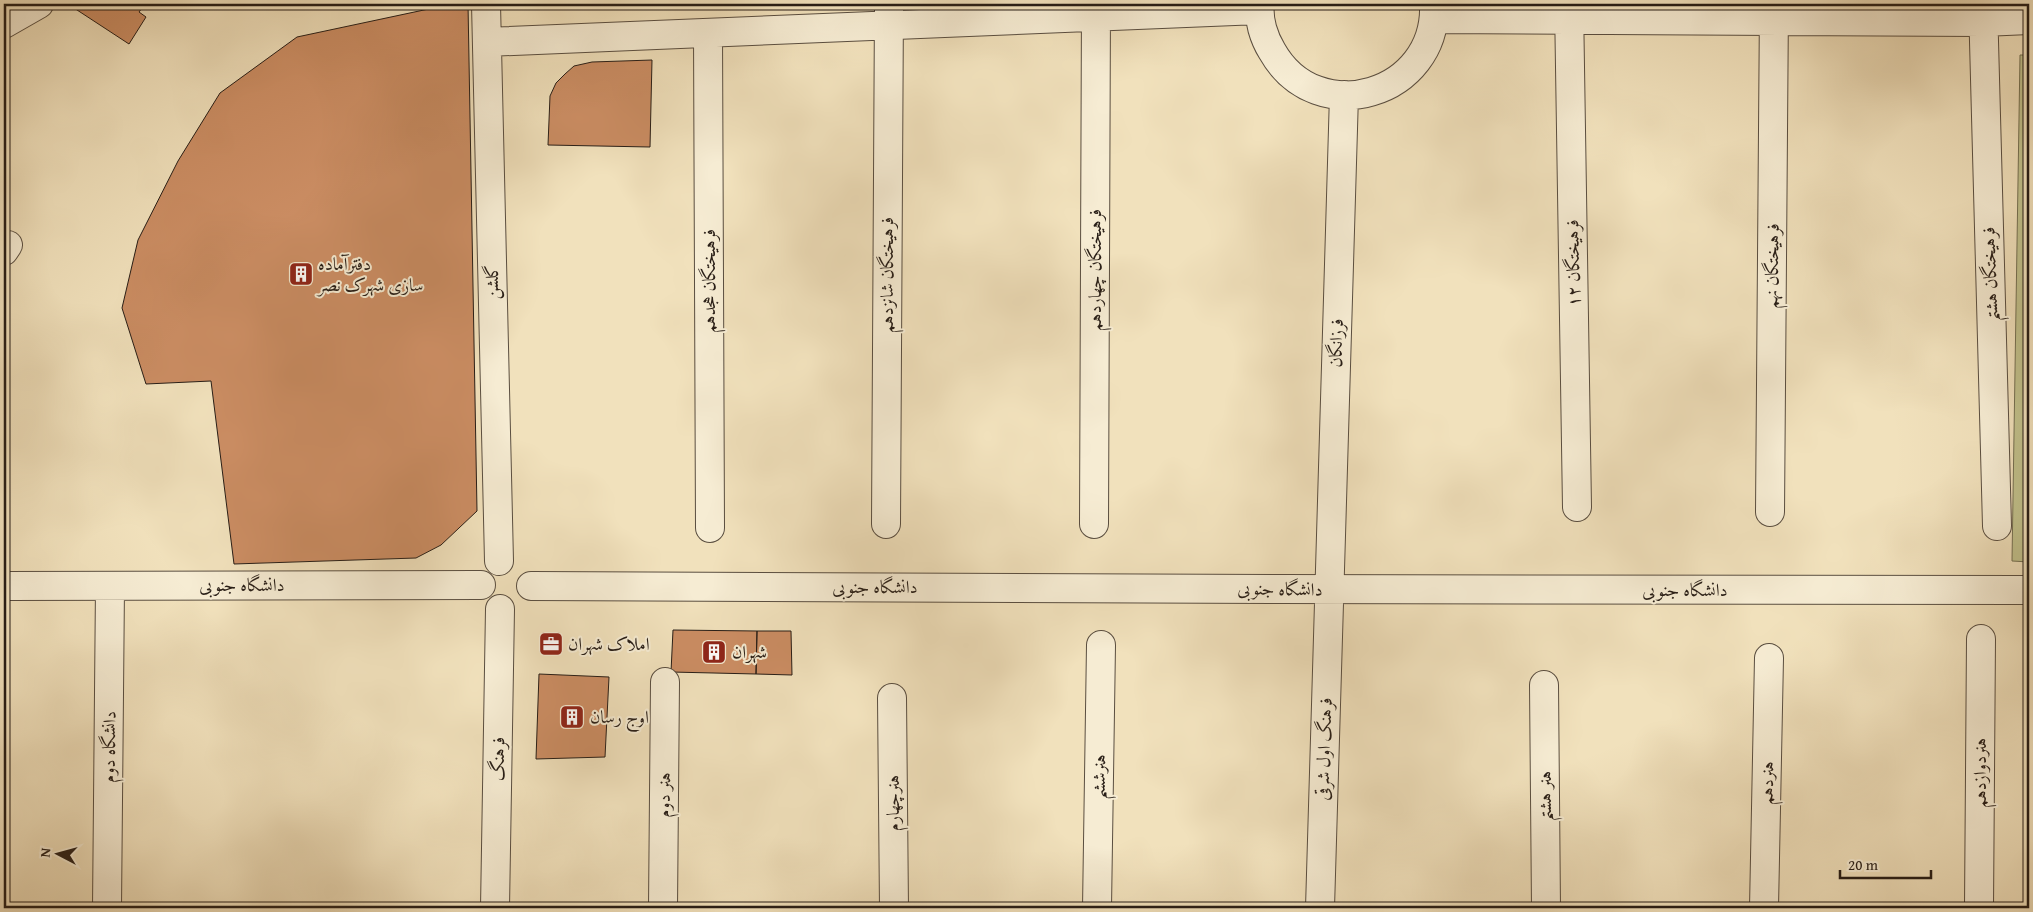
<svg xmlns="http://www.w3.org/2000/svg" width="2033" height="912" viewBox="0 0 2033 912" font-family="'Gentium Book Plus',Amiri,serif">
  <rect width="100%" height="100%" fill="#f1e1bc"/>
  <filter id="stains"><feTurbulence type="fractalNoise" baseFrequency=".004" numOctaves="4"/><feColorMatrix values="0 0 0 0 .2 0 0 0 0 .09 0 0 0 0 .02 0 0 0 .5 -.17"/></filter>
  <radialGradient id="worn" r=".72"><stop offset=".6" stop-color="#630" stop-opacity="0"/><stop offset="1" stop-color="#630" stop-opacity=".3"/></radialGradient>
  <path fill="#c1c18c" stroke="#746f51" d="M2020,55H2029V562L2012,561Z"/>
  <path fill="#cb8d63" stroke="#271d16" d="M76,4H145L139,12L146,17L129,44L74,8Z
    M452,4H468L477,511L441,545L416,558L234,564L211,381L146,384L122,308L138,240L178,161L220,93L297,37Z
    M652,60L650,147L548,145L550,96L556,83L565,74L574,66L592,62Z
    M673,630L757,631L756,674L671,672Z
    M757,631H791L792,675L756,674Z
    M539,674L609,677L605,757L536,759Z"/>
  <g fill="none" stroke-linecap="round" stroke-linejoin="round">
    <defs>
      <path id="minor" d="M486,4L499,561
        M1260,4C1258,20 1264,38 1272,51C1317,131 1438,95 1434,4
        M1569,4L1577,507
        M1983,4L1997,526
        M1435,19L1983,22L2029,20
        M4,24L39,4
        M708,33L710,528
        M487,42L1259,10
        M4,251L8,245
        M1770,512L1774,4
        M886,524L889,4
        M1094,524L1096,4
        M4,586L481,585
        M531,586C1030,589 1530,590 2029,590
        M1544,685L1546,908
        M892,698L894,908
        M107,908L110,586
        M495,908L500,609
        M663,908L665,682
        M1097,908L1101,645
        M1320,908L1344,95
        M1764,908L1769,658
        M1979,908L1981,639"/>
    </defs>
    <use href="#minor" stroke="#5a4e40" stroke-width="30"/>
    <use href="#minor" stroke="#f6ecd3" stroke-width="28"/>
  </g>
  <defs>
    <symbol id="building-square" viewBox="-11 -11 22 22"><rect x="-9" y="-9" width="18" height="18" rx="4" fill="#8f2418" stroke="#f6ecd3"/><path d="M-4-6H4V6H1V3H-1V6H-4ZM-2.5-4.3h1.7v1.8h-1.7ZM.8-4.3h1.7v1.8H.8ZM-2.5-1h1.7V.8h-1.7ZM.8-1h1.7V.8H.8Z" fill="#fff"/></symbol>
    <symbol id="office-square" viewBox="-11 -11 22 22"><rect x="-9" y="-9" width="18" height="18" rx="4" fill="#8f2418" stroke="#f6ecd3"/><path d="M-6-3h4V-5.5h4V-3h4V5H-6ZM-1-4.5V-3h2v-1.5ZM-6 0V1H6V0Z" fill="#fff"/></symbol>
  </defs>
  <g fill-rule="evenodd">
    <use href="#building-square" x="287" y="260" width="28" height="28"/>
    <use href="#office-square" x="537" y="630" width="28" height="28"/>
    <use href="#building-square" x="700" y="638" width="28" height="28"/>
    <use href="#building-square" x="558" y="703" width="28" height="28"/>
  </g>
  <g text-anchor="middle" stroke-width="4" stroke-linejoin="round" paint-order="stroke">
    <g font-size="18" fill="#271d16" stroke="#f6ecd3">
      <text transform="translate(1573 263) rotate(-91)" y="6">فرهیختگان ۱۲</text>
      <text transform="translate(1772 266) rotate(-89)" y="6">فرهیختگان نهم</text>
      <text transform="translate(1095 270) rotate(-90)" y="6">فرهیختگان چهاردهم</text>
      <text transform="translate(1990 274) rotate(-92)" y="6">فرهیختگان هشتم</text>
      <text transform="translate(887 275) rotate(-90)" y="6">فرهیختگان شانزدهم</text>
      <text transform="translate(709 281) rotate(-90)" y="6">فرهیختگان هجدهم</text>
      <text transform="translate(492 282) rotate(-91)" y="6">گلشن</text>
      <text transform="translate(1336 343) rotate(-88)" y="6">فرزانگان</text>
      <text x="242" y="591">دانشگاه جنوبی</text>
      <text x="875" y="593">دانشگاه جنوبی</text>
      <text transform="translate(1280 589) rotate(1)" y="6">دانشگاه جنوبی</text>
      <text x="1685" y="596">دانشگاه جنوبی</text>
      <text transform="translate(109 747) rotate(-89)" y="6">دانشگاه دوم</text>
      <text transform="translate(1324 749) rotate(-88)" y="6">فرهنگ اول شرقی</text>
      <text transform="translate(498 759) rotate(-89)" y="6">فرهنگ</text>
      <text transform="translate(1980 773) rotate(-90)" y="6">هنردوازدهم</text>
      <text transform="translate(1099 777) rotate(-89)" y="6">هنرششم</text>
      <text transform="translate(1767 783) rotate(-89)" y="6">هنردهم</text>
      <text transform="translate(664 795) rotate(-89)" y="6">هنر دوم</text>
      <text transform="translate(1545 796) rotate(-90)" y="6">هنر هشتم</text>
      <text transform="translate(893 803) rotate(-90)" y="6">هنرچهارم</text>
    </g>
    <g font-size="18" fill="#271d16" stroke="#f6ecd3" text-anchor="start">
      <text x="318" y="270">دفترآماده<tspan x="318" dy="21">سازی شهرک نصر</tspan></text>
      <text x="568" y="650">املاک شهران</text>
      <text x="732" y="658">شهران</text>
      <text x="590" y="723">اوج رسان</text>
    </g>
  </g>
  <rect width="2033" height="912" fill="none" stroke="#f1e1bc" stroke-width="20"/>
  <rect x="5" y="5" width="2023" height="902" fill="none" stroke="#271d16" stroke-width="2.5"/>
  <rect x="10" y="10" width="2013" height="892" fill="none" stroke="#271d16"/>
  <g transform="translate(58 854) rotate(276)" stroke="#f6ecd3" stroke-width="4" paint-order="stroke">
  <path d="M0-4L9 19L0 12L-9 19Z" fill="#271d16"/>
  <text y="-8" font-size="14" font-weight="bold" text-anchor="middle" fill="#271d16">N</text>
  </g>
  <path d="M1840 870v8h91v-8" fill="none" stroke="#271d16" stroke-width="2.5"/>
  <text x="1848" y="870" font-size="15" fill="#271d16" stroke="#f6ecd3" stroke-width="4" paint-order="stroke">20 m</text>
  <rect width="100%" height="100%" filter="url(#stains)"/>
  <rect width="100%" height="100%" fill="url(#worn)"/>
</svg>
